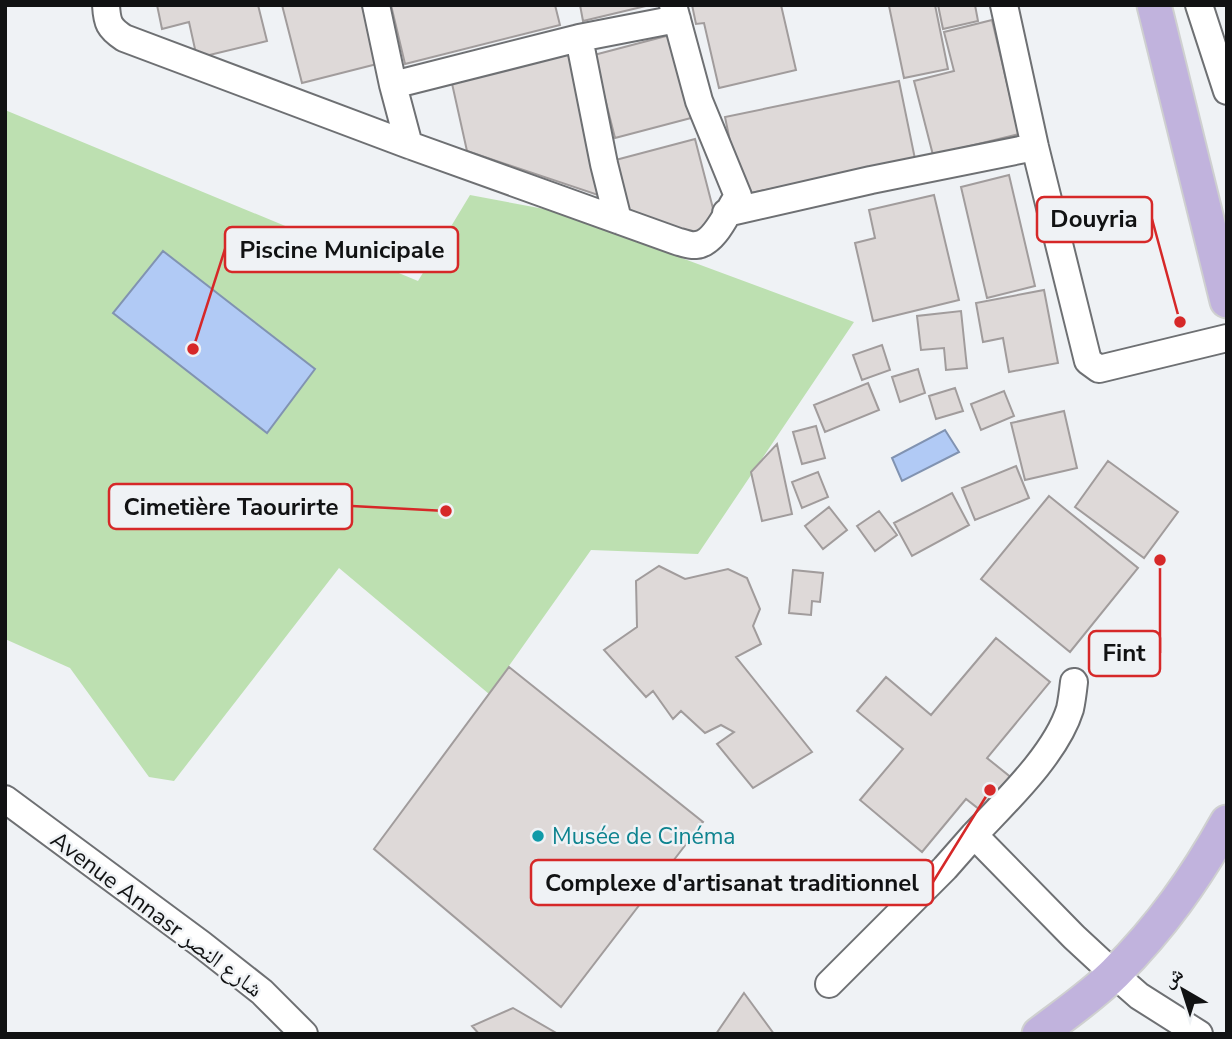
<svg xmlns="http://www.w3.org/2000/svg" width="1232" height="1039" viewBox="0 0 1232 1039" font-family="'Nunito Sans','Noto Naskh Arabic',sans-serif">
  <rect width="100%" height="100%" fill="#eff2f5"/>
  <path fill="#bde0b1" d="M5,110L418,281L470,195L555,211L854,322L698,554L591,550L489,694L339,568L174,781L149,777L70,668L5,639Z"/>
  <path fill="#b1caf5" stroke="#8193b1" stroke-width="2" d="M163,251L315,369L267,433L113,313Z
    M945,430L959,452L902,481L892,458Z"/>
  <path fill="#ded9d8" stroke="#a19c9c" stroke-width="2" d="M157,5H258L267,41L197,58L189,22L162,29Z
    M282,5H362L377,64L302,83Z
    M391,5H555L560,25L405,64Z
    M580,5H650L583,21Z
    M692,5H781L796,70L719,88L704,23L696,24Z
    M935,5L948,69L904,78L889,6Z
    M938,5H975L978,21L943,29Z
    M992,20L1019,134L933,155L914,81L954,71L944,32Z
    M670,35L691,118L615,138L594,55Z
    M573,53L604,197L467,151L451,79Z
    M899,81L915,159L741,195L725,117Z
    M695,139L716,220L701,235L622,218L608,162Z
    M1009,175L1035,286L987,298L961,187Z
    M934,195L959,300L873,321L855,243L875,238L869,210Z
    M1044,290L1058,363L1009,372L1003,338L983,342L976,303Z
    M961,311L967,368L946,370L944,348L921,350L917,316Z
    M882,345L890,370L862,380L853,355Z
    M918,369L925,393L900,402L892,377Z
    M868,383L879,410L825,432L814,405Z
    M955,388L963,411L936,419L929,396Z
    M1004,391L1014,416L981,430L971,404Z
    M1064,411L1077,468L1025,480L1011,423Z
    M816,426L825,458L802,464L793,432Z
    M777,444L792,514L762,521L751,472Z
    M1108,461L1178,512L1144,558L1075,507Z
    M1016,466L1029,498L975,520L962,488Z
    M818,472L828,497L802,508L792,482Z
    M952,493L969,525L912,556L894,523Z
    M1049,496L1138,568L1070,652L981,579Z
    M829,507L847,530L823,549L805,526Z
    M879,511L897,535L875,551L857,526Z
    M659,566L685,579L728,569L747,578L760,609L753,626L761,644L736,657L812,752L753,788L717,744L734,732L721,725L705,733L681,711L673,719L653,691L646,697L604,650L637,627L636,581Z
    M793,570L823,573L820,602L812,601L811,615L789,613Z
    M996,638L1050,682L987,758L1013,779L984,813L966,799L922,852L860,800L903,749L857,711L886,677L931,715Z
    M509,667L703,822L561,1007L374,849Z
    M744,993L774,1034H716Z
    M513,1008L558,1034H479L472,1026Z"/>
  <g fill="none" stroke-linecap="round" stroke-linejoin="round">
    <defs>
      <path id="minor" d="M106,5C107,23 109,28 124,38L409,145L679,242C684,243 691,246 696,245C715,244 728,210 738,196L699,101L673,5
        M376,5L393,85L409,145
        M1004,5L1035,147L1088,361L1099,369L1227,338
        M1199,5L1227,91
        M579,38L604,164L618,220
        M393,85L579,38L677,19
        M726,213L871,180L1035,147
        M1074,682C1073,691 1072,700 1070,709C1056,754 1006,801 974,835L1074,937L1114,974L1139,996L1199,1034
        M5,799L201,944L262,992L304,1034
        M829,984L945,868L974,835"/>
      <path id="major" d="M1154,5L1227,301
        M1039,1034C1065,1014 1092,996 1115,973C1161,927 1195,879 1227,822"/>
    </defs>
    <use href="#minor" stroke="#6e7073" stroke-width="30"/>
    <use href="#major" stroke="#cfd0d0" stroke-width="37"/>
    <use href="#minor" stroke="#fff" stroke-width="26"/>
    <use href="#major" stroke="#c1b3dd" stroke-width="33"/>
  </g>
  <circle fill="#0f9aa8" stroke="#eff2f5" stroke-width="2.5" cx="538" cy="836" r="7"/>
  <g text-anchor="middle" stroke-width="5" stroke-linejoin="round" paint-order="stroke">
    <g font-size="23" fill="#0d838f" stroke="#eff2f5" text-anchor="start">
      <text x="552" y="844">Musée de Cinéma</text>
    </g>
    <g font-size="23" fill="#111213" stroke="#eff2f5">
      <text transform="translate(157 914) rotate(37)" y="8">Avenue Annasr شارع النصر</text>
    </g>
  </g>
  <path fill="none" stroke="#d62828" stroke-width="2.5" d="M1180 322L1152 219M193 349L225 249M446 511L352 506M1160 560L1160 653M990 790L933 882"/>
  <g fill="#d62828" stroke="#eff2f5" stroke-width="2.5">
    <circle cx="1180" cy="322" r="7"/>
    <circle cx="193" cy="349" r="7"/>
    <circle cx="446" cy="511" r="7"/>
    <circle cx="1160" cy="560" r="7"/>
    <circle cx="990" cy="790" r="7"/>
  </g>
  <g fill="#eff2f5" stroke="#d62828" stroke-width="2.5">
    <rect x="1037" y="197" width="115" height="45" rx="7"/>
    <rect x="225" y="227" width="233" height="45" rx="7"/>
    <rect x="109" y="484" width="243" height="45" rx="7"/>
    <rect x="1089" y="631" width="71" height="45" rx="7"/>
    <rect x="531" y="860" width="402" height="45" rx="7"/>
  </g>
  <g font-size="24" text-anchor="middle" font-weight="bold" fill="#111213">
    <text x="1094" y="227">Douyria</text>
    <text x="342" y="258">Piscine Municipale</text>
    <text x="231" y="515">Cimetière Taourirte</text>
    <text x="1124" y="661">Fint</text>
    <text x="732" y="891">Complexe d'artisanat traditionnel</text>
  </g>
  <rect width="1232" height="1039" fill="none" stroke="#111213" stroke-width="14"/>
  <g transform="translate(1183 990) rotate(321)" stroke="#eff2f5" stroke-width="5" paint-order="stroke">
  <path d="M0-5L12 26L0 18L-12 26Z" fill="#111213"/>
  <text y="-10" font-size="19" font-weight="bold" text-anchor="middle" fill="#111213">ش</text>
  </g>
</svg>
